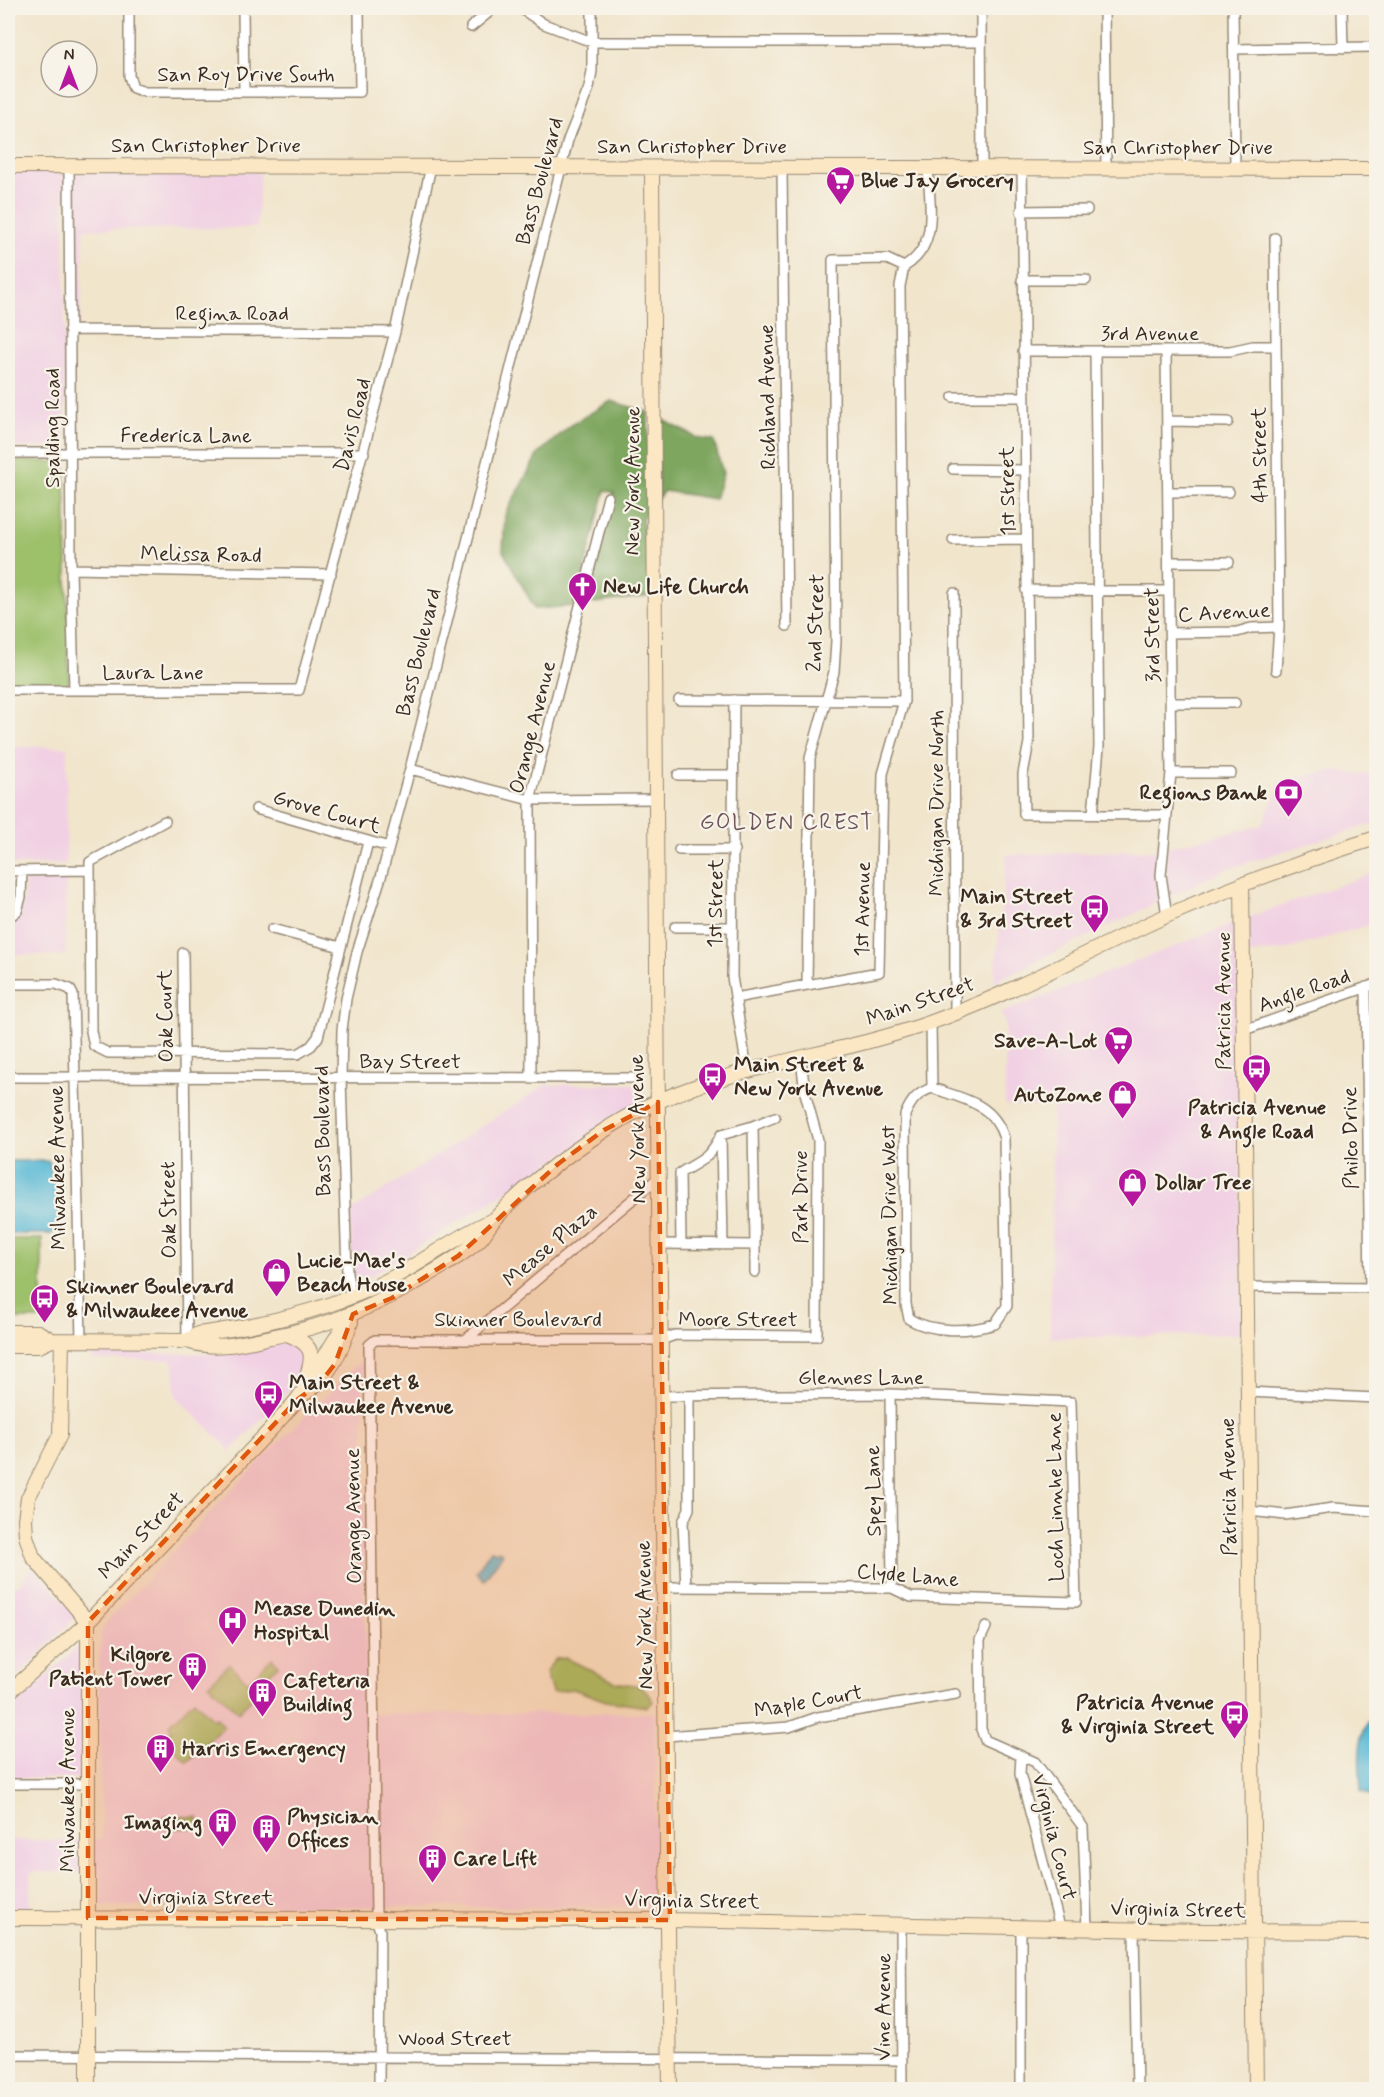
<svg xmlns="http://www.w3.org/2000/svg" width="1384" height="2097" viewBox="0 0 1384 2097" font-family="Mynerve,sans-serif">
  <rect width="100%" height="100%" fill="#f7f3e8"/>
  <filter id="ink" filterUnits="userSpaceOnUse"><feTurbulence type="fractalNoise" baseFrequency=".0167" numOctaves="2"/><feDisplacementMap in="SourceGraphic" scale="12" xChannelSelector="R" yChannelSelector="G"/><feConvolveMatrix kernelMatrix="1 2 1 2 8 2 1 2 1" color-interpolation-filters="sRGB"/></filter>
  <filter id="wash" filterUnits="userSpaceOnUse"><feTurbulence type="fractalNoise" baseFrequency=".008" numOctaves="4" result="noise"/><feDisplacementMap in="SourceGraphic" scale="24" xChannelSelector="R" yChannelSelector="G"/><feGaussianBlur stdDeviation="1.35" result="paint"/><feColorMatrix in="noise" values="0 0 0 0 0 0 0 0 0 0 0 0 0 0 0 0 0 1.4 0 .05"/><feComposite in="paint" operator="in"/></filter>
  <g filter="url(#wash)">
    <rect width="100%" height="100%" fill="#f1e5cc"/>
    <path fill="#f1d0e3" d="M8,172H64L65,447H8Z
      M74,172H260L257,228L84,229L80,325H74Z
      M8,747H67L66,864L8,865Z
      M1332,771L1376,775V823L1226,869L1169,897L1166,875L1168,847L1262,825L1281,781Z
      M1158,850L1156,875L1160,901L994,982L1007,855Z
      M1376,872V923L1285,950L1248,954L1247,918Z
      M66,875L65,956L8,954V925L22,913L26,876Z
      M1238,922L1242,1334L1050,1338L1053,1107L1005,1105V1021L1001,1013Z
      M633,1084L640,1104L494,1200L354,1286L350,1212L545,1085Z
      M289,1341L306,1354L301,1377L228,1454V1448L176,1396L174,1365L170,1360H91V1353L234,1354Z
      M364,1358L366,1714L655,1713L656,1907L102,1906L101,1872H31L30,1908H8V1840H102L99,1661L102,1630L110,1618L260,1461Z
      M32,1565L76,1616L29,1665L8,1684V1586L20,1585Z
      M83,1642V1779L8,1778V1712Z"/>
    <path fill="#9dc06a" stroke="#6c7544" stroke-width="1.5" d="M8,460L65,462L69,685L8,684Z
      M8,1239H42V1319H8Z
      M272,1658L278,1665L251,1692L254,1696L238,1712L209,1684L229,1664L248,1682Z
      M566,1658L615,1682L640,1686L649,1693L653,1702L647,1707L606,1701L573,1689L552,1692L546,1672L555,1659Z
      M194,1700L213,1719L216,1717L224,1726L187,1762L163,1738L172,1729L169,1725Z
      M164,1817H198V1828H164Z"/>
    <path fill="#7ea65e" stroke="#5c683e" stroke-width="1.5" d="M611,401L648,412V511L642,519L648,555L649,596L586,604L614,493L605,490L575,606L535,609L503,551L505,515L538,454L572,424Z
      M658,417L697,438L714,441L723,474L715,499L664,491L658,498Z"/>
    <path fill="#56b8d5" stroke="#48717a" stroke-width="1.5" d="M8,1161H49L52,1175L62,1182L59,1225L51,1234H8Z
      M491,1550L497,1552L499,1550L503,1554L484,1580L476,1572Z
      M1376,1721V1798L1361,1791C1360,1768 1356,1742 1368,1722Z"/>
  </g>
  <g filter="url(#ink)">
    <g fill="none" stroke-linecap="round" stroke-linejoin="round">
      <defs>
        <path id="street" d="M129,8V76L133,88L145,92H360L359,8
          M243,8L244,92
          M520,8L544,24L592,42H981
          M981,8L982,167
          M1104,8L1106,168
          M1233,8L1235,168
          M1342,8L1343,48
          M471,27L494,8
          M1234,49L1376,47
          M69,166L71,569L74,690
          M1022,167L1029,742L1023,774L1024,814L1165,815
          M782,168L787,626
          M1021,211L1087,210
          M1275,238L1279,627L1276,670
          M1022,280H1086
          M69,330L395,332
          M1023,351H1230L1253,346H1276
          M1166,352L1171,773L1161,875L1167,916
          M953,397H1023
          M1167,421L1228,422
          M8,453H364
          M953,469L1024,470
          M1168,492H1229
          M953,540L1025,539
          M1169,562H1229
          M71,569L331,574
          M1026,590L1168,591
          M954,593L955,1013
          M1170,633L1237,632L1251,628L1279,627
          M8,690H299L395,332L431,166
          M679,700L904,701
          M734,700L732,977L747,1070
          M1171,703H1235
          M410,769L530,800L655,799
          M1171,773H1231
          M678,775H733
          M256,809L389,847
          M1093,814L1099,747L1095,351
          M165,821L90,862L91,1031L94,1046L108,1053L298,1054L311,1046L318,1037L368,842
          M679,850H734
          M8,871L90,870
          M8,918L17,911L21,897L22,871
          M675,927H732
          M272,929L341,947
          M183,953L187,1341
          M8,984H56L70,989L73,995L81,1340
          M807,985L810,758L834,672L836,641L833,260L887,259L904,267
          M1366,987L1370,1288
          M735,998L879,972L883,774L904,701L900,286L904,267C940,245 929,205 928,167
          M931,1022L932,1088
          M1244,1030L1376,984
          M8,1077L632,1078
          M531,1079L530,800L608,497
          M932,1088C964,1099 993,1103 1004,1138L1007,1306L995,1324C968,1332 933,1333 909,1319L906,1304L905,1115C911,1101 917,1093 932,1088Z
          M753,1126L775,1117
          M659,1244L755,1245L753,1126L721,1135L723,1245
          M681,1244L680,1173C701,1160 708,1160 720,1137
          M755,1245V1272
          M1247,1287L1376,1288
          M351,1295L347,1273L341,1079L342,1030L346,999L357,952L381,877L410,769L568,140L589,88L592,71V8
          M465,1340L658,1178
          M1248,1392L1376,1398
          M890,1394L892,1588
          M661,1396L890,1394L1071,1402L1076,1602L911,1597L892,1588L665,1587
          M1249,1511L1285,1515L1333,1508L1376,1511
          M686,1587L683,1522L689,1509V1396
          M986,1627L980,1640L981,1729L985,1740L1035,1762L1083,1827L1087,1928
          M666,1736L789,1727L818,1717L956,1694
          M1021,1756L1020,1774L1060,1927
          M8,1784H88
          M901,1925L902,2090
          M1021,1927V2090
          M1134,1930L1137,2090
          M8,2055L902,2060
          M379,2090L380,1931L376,1918L369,1345L375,1340H661L675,1335L817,1336L818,1140L805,1093L801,1059"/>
        <path id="secondary" d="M8,166L1376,169
          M652,168L658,1122L670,2090
          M1242,884L1256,2090
          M8,1332H38L52,1340L187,1341C215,1351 243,1343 271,1337C331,1326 384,1303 435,1271C450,1262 465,1253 478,1241C485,1235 488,1226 494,1220C524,1187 564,1157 602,1132C700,1066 823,1061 932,1022C1013,993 1088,951 1166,916C1235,886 1305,860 1376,838
          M287,1334C313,1344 315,1354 306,1378
          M62,1340L60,1435L28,1498L25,1519L26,1536L33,1557L88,1622V2090
          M187,1341L198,1334C265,1325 334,1309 394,1277C428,1259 458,1235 493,1220
          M8,1346H39L52,1340
          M304,1394C331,1376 341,1351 351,1322
          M8,1693L88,1622L271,1429C280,1419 291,1408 299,1397C319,1370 332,1340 353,1314
          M8,1918L670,1920L1205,1931L1376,1932"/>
      </defs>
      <use href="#street" stroke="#968875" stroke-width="12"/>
      <use href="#secondary" stroke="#968875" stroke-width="16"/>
      <use href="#street" stroke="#fff" stroke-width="9"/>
      <use href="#secondary" stroke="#fbe7c3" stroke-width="14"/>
    </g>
  </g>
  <path fill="#df570d" fill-opacity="0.2" stroke="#df570d" stroke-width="4.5" stroke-dasharray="12 8" stroke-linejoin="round" d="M658,1102L670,1920L88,1918V1622L298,1399L319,1384L335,1364L353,1314L392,1298L458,1256L558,1164L604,1130Z"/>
  <defs>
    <symbol id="supermarket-pin" viewBox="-11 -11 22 30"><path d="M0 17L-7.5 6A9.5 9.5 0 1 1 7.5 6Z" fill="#b5179e" stroke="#f7f3e8"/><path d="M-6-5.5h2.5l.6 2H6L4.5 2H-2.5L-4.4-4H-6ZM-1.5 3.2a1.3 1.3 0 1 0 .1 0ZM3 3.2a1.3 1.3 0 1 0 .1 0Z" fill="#fff"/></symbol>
    <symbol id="church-pin" viewBox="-11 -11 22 30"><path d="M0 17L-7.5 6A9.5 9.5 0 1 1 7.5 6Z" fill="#b5179e" stroke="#f7f3e8"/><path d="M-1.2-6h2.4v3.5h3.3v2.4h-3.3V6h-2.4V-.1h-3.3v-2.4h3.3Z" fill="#fff"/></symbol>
    <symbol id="bank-pin" viewBox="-11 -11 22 30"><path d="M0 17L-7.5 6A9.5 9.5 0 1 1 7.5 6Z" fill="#b5179e" stroke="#f7f3e8"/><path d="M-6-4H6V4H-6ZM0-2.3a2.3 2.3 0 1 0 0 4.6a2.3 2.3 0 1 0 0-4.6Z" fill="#fff"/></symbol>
    <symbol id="bus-pin" viewBox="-11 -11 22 30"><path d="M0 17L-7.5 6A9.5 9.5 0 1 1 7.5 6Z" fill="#b5179e" stroke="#f7f3e8"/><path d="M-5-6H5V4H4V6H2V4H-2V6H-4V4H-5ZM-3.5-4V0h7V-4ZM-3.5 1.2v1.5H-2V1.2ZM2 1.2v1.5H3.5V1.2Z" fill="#fff"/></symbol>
    <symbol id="shop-pin" viewBox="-11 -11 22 30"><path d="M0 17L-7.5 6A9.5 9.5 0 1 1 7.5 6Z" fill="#b5179e" stroke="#f7f3e8"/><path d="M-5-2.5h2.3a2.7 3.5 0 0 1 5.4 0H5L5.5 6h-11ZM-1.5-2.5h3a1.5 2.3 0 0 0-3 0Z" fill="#fff"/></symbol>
    <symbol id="hospital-pin" viewBox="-11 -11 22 30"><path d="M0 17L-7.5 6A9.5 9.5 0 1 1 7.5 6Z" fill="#b5179e" stroke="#f7f3e8"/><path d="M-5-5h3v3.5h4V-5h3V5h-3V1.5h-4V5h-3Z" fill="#fff"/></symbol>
    <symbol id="building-pin" viewBox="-11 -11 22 30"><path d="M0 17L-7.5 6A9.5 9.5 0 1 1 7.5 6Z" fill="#b5179e" stroke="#f7f3e8"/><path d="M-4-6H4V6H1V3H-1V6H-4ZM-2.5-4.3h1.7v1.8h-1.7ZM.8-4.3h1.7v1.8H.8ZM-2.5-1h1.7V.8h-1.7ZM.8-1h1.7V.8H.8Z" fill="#fff"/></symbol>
  </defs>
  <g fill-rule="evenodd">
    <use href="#supermarket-pin" x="824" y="164" width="33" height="45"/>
    <use href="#church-pin" x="566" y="570" width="33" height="45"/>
    <use href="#bank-pin" x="1272" y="776" width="33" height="45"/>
    <use href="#bus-pin" x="1078" y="892" width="33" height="45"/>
    <use href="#supermarket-pin" x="1102" y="1024" width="33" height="45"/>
    <use href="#bus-pin" x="1240" y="1052" width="33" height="45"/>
    <use href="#bus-pin" x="696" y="1060" width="33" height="45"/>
    <use href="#shop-pin" x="1106" y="1078" width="33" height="45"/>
    <use href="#shop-pin" x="1116" y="1166" width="33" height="45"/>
    <use href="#shop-pin" x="260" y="1256" width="33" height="45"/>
    <use href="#bus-pin" x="28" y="1282" width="33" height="45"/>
    <use href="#bus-pin" x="252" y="1378" width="33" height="45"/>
    <use href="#hospital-pin" x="216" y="1604" width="33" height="45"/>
    <use href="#building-pin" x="176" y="1650" width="33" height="45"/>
    <use href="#building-pin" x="246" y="1676" width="33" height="45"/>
    <use href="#bus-pin" x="1218" y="1698" width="33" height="45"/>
    <use href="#building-pin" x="144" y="1732" width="33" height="45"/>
    <use href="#building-pin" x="206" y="1806" width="33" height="45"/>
    <use href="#building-pin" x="250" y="1812" width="33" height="45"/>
    <use href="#building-pin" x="416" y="1842" width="33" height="45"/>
  </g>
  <g text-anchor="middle" stroke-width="4.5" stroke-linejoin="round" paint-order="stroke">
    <g font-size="21" fill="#3b2a1e" stroke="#f7f3e8">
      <text x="246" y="81">San Roy Drive South</text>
      <text x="206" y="152">San Christopher Drive</text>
      <text x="692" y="153">San Christopher Drive</text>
      <text x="1178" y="154">San Christopher Drive</text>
      <text transform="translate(539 181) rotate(-75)" y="7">Bass Boulevard</text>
      <text x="232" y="320">Regina Road</text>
      <text x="1150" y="340">3rd Avenue</text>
      <text transform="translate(767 397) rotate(-91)" y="7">Richland Avenue</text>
      <text transform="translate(352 425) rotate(-76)" y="7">Davis Road</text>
      <text transform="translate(52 428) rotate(-90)" y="7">Spalding Road</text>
      <text x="186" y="442">Frederica Lane</text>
      <text transform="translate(1259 455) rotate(-91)" y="7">4th Street</text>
      <text transform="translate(632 481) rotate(-90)" y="7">New York Avenue</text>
      <text transform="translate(1007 491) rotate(-91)" y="7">1st Street</text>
      <text transform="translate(201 554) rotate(1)" y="7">Melissa Road</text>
      <text transform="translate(1224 612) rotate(-3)" y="7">C Avenue</text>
      <text transform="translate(815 623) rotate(-88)" y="7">2nd Street</text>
      <text transform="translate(1152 635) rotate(-91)" y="7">3rd Street</text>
      <text transform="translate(418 652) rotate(-76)" y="7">Bass Boulevard</text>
      <text x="153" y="679">Laura Lane</text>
      <text transform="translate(532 727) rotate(-76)" y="7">Orange Avenue</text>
      <text transform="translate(936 803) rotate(-90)" y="7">Michigan Drive North</text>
      <text transform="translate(327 811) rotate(16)" y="7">Grove Court</text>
      <text transform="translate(715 903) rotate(-89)" y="7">1st Street</text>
      <text transform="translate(862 909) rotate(-89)" y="7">1st Avenue</text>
      <text transform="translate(1304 990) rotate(-19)" y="7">Angle Road</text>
      <text transform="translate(920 1001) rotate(-19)" y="7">Main Street</text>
      <text transform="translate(1223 1001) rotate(-90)" y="7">Patricia Avenue</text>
      <text transform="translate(165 1016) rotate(-91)" y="7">Oak Court</text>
      <text x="410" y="1068">Bay Street</text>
      <text transform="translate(637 1129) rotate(-91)" y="7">New York Avenue</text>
      <text transform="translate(322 1131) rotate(-91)" y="7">Bass Boulevard</text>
      <text transform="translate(1350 1138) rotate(-91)" y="7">Philco Drive</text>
      <text transform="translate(57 1168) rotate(-91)" y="7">Milwaukee Avenue</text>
      <text transform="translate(800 1197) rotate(-90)" y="7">Park Drive</text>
      <text transform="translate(168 1210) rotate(-91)" y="7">Oak Street</text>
      <text transform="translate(889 1215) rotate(-91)" y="7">Michigan Drive West</text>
      <text transform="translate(550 1245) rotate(-40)" y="7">Mease Plaza</text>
      <text x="518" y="1326">Skinner Boulevard</text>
      <text x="738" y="1326">Moore Street</text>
      <text x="861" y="1384">Glennes Lane</text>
      <text transform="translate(1228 1487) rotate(-91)" y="7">Patricia Avenue</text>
      <text transform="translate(873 1491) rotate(-91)" y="7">Spey Lane</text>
      <text transform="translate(1055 1497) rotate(-91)" y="7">Loch Linnhe Lane</text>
      <text transform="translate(353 1516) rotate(-91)" y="7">Orange Avenue</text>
      <text transform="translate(141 1535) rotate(-46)" y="7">Main Street</text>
      <text transform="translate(908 1575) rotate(5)" y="7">Clyde Lane</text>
      <text transform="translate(644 1615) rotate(-91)" y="7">New York Avenue</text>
      <text transform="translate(808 1701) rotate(-10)" y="7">Maple Court</text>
      <text transform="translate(67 1790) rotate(-90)" y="7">Milwaukee Avenue</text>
      <text transform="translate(1055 1837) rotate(76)" y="7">Virginia Court</text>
      <text x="206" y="1904">Virginia Street</text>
      <text transform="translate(692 1900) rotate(1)" y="7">Virginia Street</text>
      <text transform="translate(1178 1909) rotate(1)" y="7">Virginia Street</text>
      <text transform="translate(883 2007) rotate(-90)" y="7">Vine Avenue</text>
      <text x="455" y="2045">Wood Street</text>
    </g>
    <g font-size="21" font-weight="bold" fill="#3b2a1e" stroke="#f7f3e8" text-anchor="start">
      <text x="861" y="187">Blue Jay Grocery</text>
      <text x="603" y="593">New Life Church</text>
      <text x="1267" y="799" text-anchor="end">Regions Bank</text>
      <text x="1073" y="903" text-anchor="end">Main Street<tspan x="1073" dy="24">&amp; 3rd Street</tspan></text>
      <text x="1097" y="1047" text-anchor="end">Save-A-Lot</text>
      <text x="734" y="1071">Main Street &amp;<tspan x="734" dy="24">New York Avenue</tspan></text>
      <text x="1102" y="1101" text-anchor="end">AutoZone</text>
      <text x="1257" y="1114" text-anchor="middle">Patricia Avenue<tspan x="1257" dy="24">&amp; Angle Road</tspan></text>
      <text x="1154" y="1189">Dollar Tree</text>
      <text x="297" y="1267">Lucie-Mae's<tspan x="297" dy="24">Beach House</tspan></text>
      <text x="66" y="1293">Skinner Boulevard<tspan x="66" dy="24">&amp; Milwaukee Avenue</tspan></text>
      <text x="289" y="1389">Main Street &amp;<tspan x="289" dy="24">Milwaukee Avenue</tspan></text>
      <text x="254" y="1615">Mease Dunedin<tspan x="254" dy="24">Hospital</tspan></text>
      <text x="172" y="1661" text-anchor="end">Kilgore<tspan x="172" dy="24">Patient Tower</tspan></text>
      <text x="283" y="1687">Cafeteria<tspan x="283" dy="24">Building</tspan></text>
      <text x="1214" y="1709" text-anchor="end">Patricia Avenue<tspan x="1214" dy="24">&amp; Virginia Street</tspan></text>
      <text x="182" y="1755">Harris Emergency</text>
      <text x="287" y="1823">Physician<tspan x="287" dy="24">Offices</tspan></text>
      <text x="202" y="1829" text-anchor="end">Imaging</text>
      <text x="453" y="1865">Care Lift</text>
    </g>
    <g font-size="22" letter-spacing="1.5" fill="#6e555a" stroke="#f7f3e8">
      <text x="787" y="829">GOLDEN CREST</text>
    </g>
  </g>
  <rect width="1384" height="2097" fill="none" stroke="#f7f3e8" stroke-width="30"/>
  <g transform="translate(69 69)"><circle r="28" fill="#f7f3e8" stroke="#aca397" stroke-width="1.5"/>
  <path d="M0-4.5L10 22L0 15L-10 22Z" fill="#b5179e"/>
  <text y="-9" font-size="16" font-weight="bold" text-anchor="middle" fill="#3b2a1e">N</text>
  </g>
</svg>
